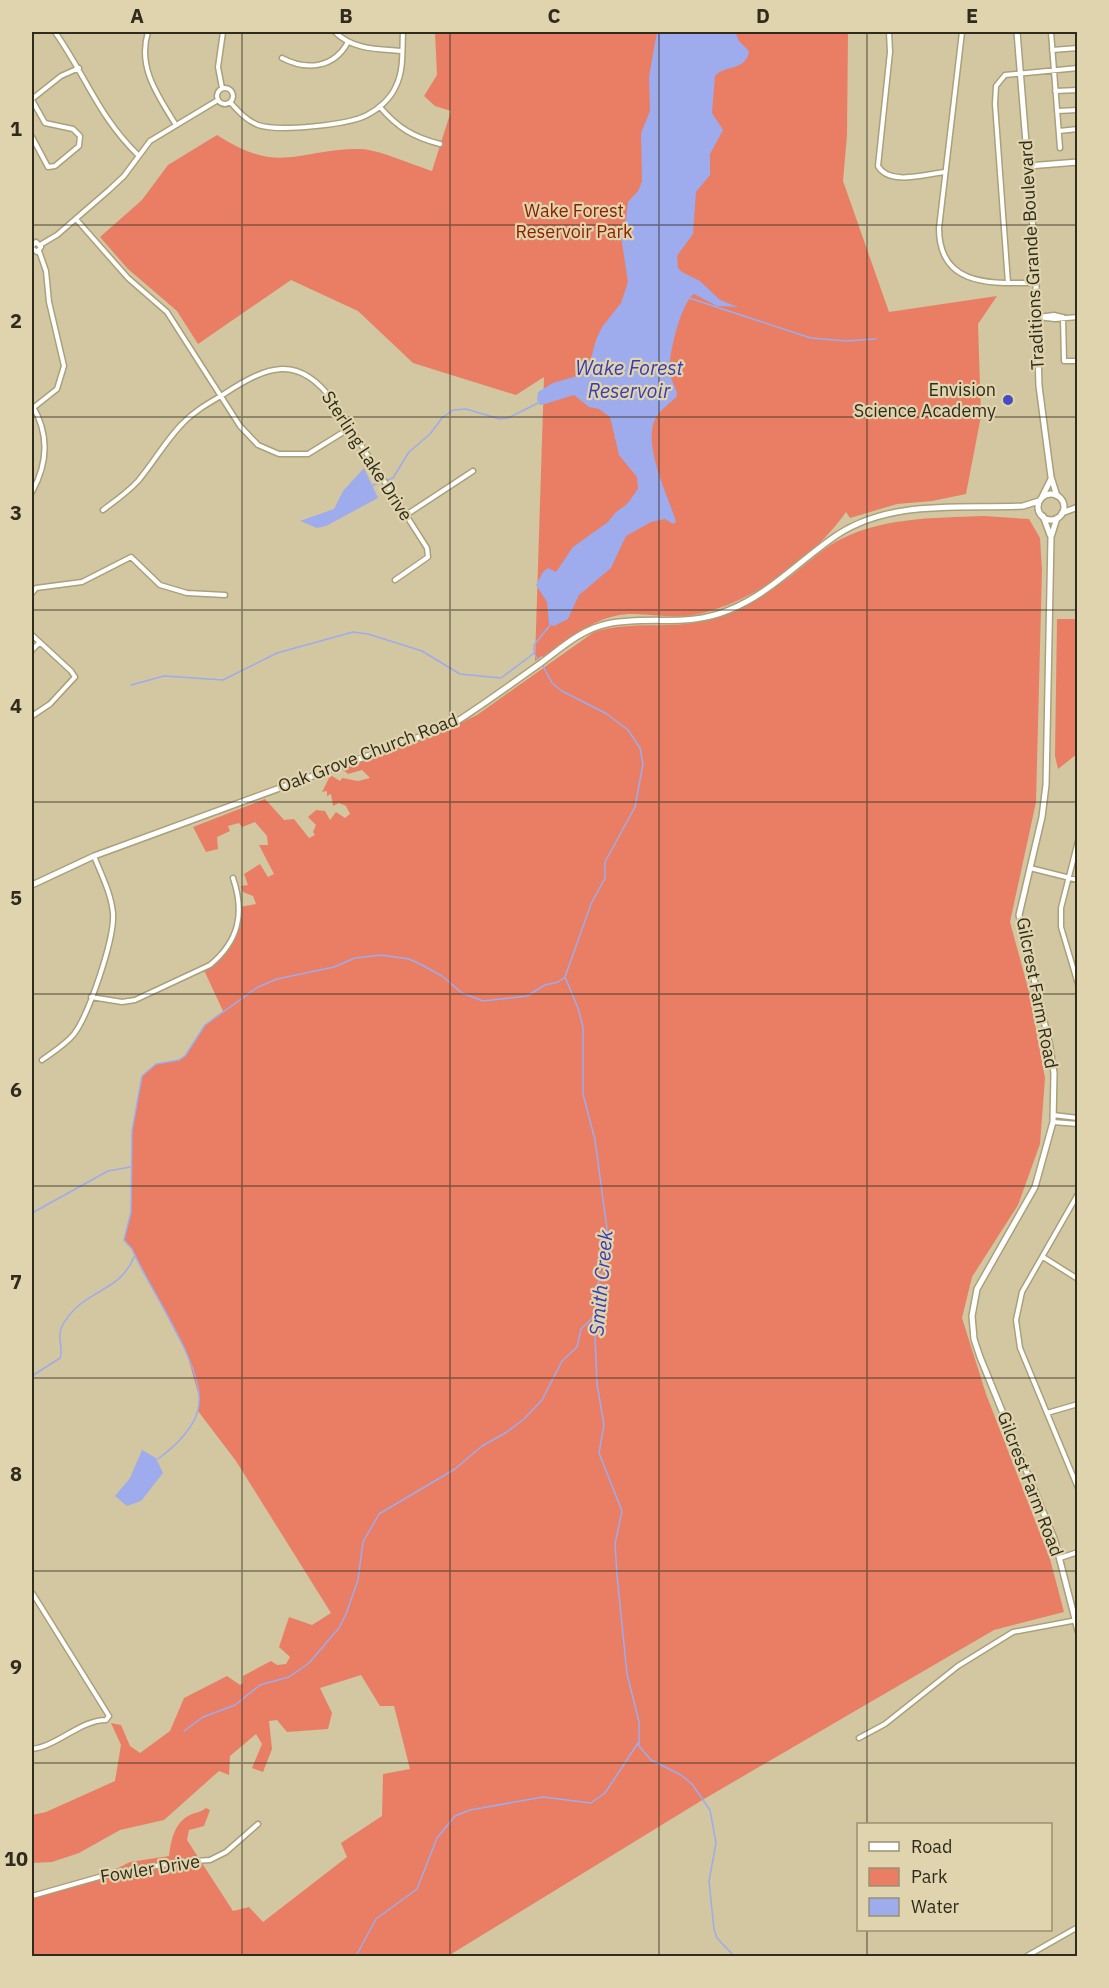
<svg xmlns="http://www.w3.org/2000/svg" width="1109" height="1988" viewBox="0 0 1109 1988" font-family="'IBM Plex Sans',sans-serif">
  <rect width="100%" height="100%" fill="#d2c7a0"/>
  <path fill="#e97e64" d="M435,32H848L847,135L843,181L889,312L997,296L978,324L981,416L966,494L932,501L897,504L850,518L846,512C814,558 748,606 693,615C667,620 639,610 615,616C588,622 565,642 544,658L542,656L535,661L544,377L516,395L413,363L358,311L291,280L198,344L177,311L128,269L100,237L142,200L168,165L217,135C280,176 296,149 361,149C380,150 413,165 432,171L451,111L435,106L424,96L437,75Z
    M984,516L1029,519L1040,538L1042,570L1036,802L1010,922L1029,992L1045,1078L1040,1144L1018,1205L972,1277L962,1318L986,1394L1050,1559L1064,1612L994,1630L704,1799L448,1956H32V1896L104,1875L130,1862L169,1856C171,1841 174,1824 188,1816C195,1812 200,1813 206,1808L210,1810L204,1826L189,1830L187,1840L233,1911L249,1907L263,1922L347,1857L341,1843L382,1816L383,1774L410,1769L394,1706H380L361,1675L320,1688L332,1713L328,1729L287,1732L277,1720L269,1721L272,1749L263,1772L252,1768L262,1744L256,1734L230,1756L229,1775L219,1771L164,1820L120,1830L79,1853L52,1862L32,1863V1815L46,1812L115,1781L121,1745L111,1723L121,1725L130,1746L140,1753L170,1731L184,1698L227,1676L240,1685L243,1683V1676L271,1661L277,1665L286,1664L290,1657L279,1647L289,1617L312,1625L331,1613L236,1461L198,1411L199,1396L187,1354L132,1249L124,1240L131,1212L132,1131L142,1076L156,1064L179,1060L185,1056L205,1025L223,1011L203,968C221,955 242,932 240,907L256,904L253,896L243,892L241,886L248,885L244,874L260,864L268,877L274,874L259,845H268L267,836L255,822L242,827L239,823L228,826L230,831L217,837L218,849L206,852L193,827L265,799L284,820L294,819L309,838L315,835L313,832L316,825L308,817L316,810L325,811L330,820L336,812L345,818L350,814L346,806L339,803L333,806L331,794L327,796V791L322,792L329,778L332,776L340,781L342,778L358,781L370,778L362,770L348,774L341,768L433,736L477,715L594,632C632,620 671,630 707,620C737,611 767,594 792,575C805,565 818,553 832,544C877,517 933,518 984,516Z
    M1057,619H1078L1077,754L1058,769L1055,756Z"/>
  <path fill="#9eabec" d="M657,32H735L739,41L749,51C747,71 724,65 715,76L712,113L723,130L710,154V175L696,192L693,234L677,256L678,268L682,272L700,281L720,300L738,307L717,306L694,294C681,302 667,359 670,374C671,382 677,387 677,396C671,403 662,408 657,416C640,442 669,497 676,522L673,524L665,519L651,522L626,536L611,568L579,595L568,619L554,626L549,624L547,602L536,585L543,572L548,568L556,572L573,547L608,522L615,513L627,504L638,489L637,477L619,455L610,417L599,409L589,407L574,395L545,404L540,405L537,400L538,392L553,383L587,373L596,340L602,327L621,303L628,282L620,230L626,219L628,202L638,191L642,181L641,133L650,111L649,77Z
    M364,468L378,498L326,526L317,528L300,521L334,509L343,491Z
    M142,1450L156,1458L163,1473L141,1501L127,1506L115,1496L130,1478Z"/>
  <g fill="none" stroke-linecap="round" stroke-linejoin="round">
    <path stroke="#9eabec" stroke-width="1.5" d="M689,298L811,338L846,341L876,339
      M371,486L393,478L409,452L430,434L442,418L453,410L466,409L500,419L508,418L538,403
      M538,660L534,653V645L551,624
      M543,666L552,683L562,691L607,714L628,730L640,748L643,764L635,807L605,862V878L591,904L565,977L578,1008L583,1027V1094L595,1140L607,1229L604,1243L606,1265L598,1283L595,1337L597,1384L604,1425L599,1453L622,1511L615,1544L617,1575L627,1674L639,1722V1746L651,1760L681,1775L692,1784L710,1810L716,1843L709,1881L714,1929L717,1938L734,1956
      M131,685L164,676L223,680L277,653L353,632L368,634L422,651L460,674L501,678L533,654
      M32,1213L108,1171L130,1167
      M32,1376L60,1358C64,1347 56,1337 62,1326C82,1289 119,1294 134,1257
      M158,1459C174,1447 193,1430 198,1410C209,1371 147,1286 132,1249L124,1240L131,1212L132,1131L142,1076L156,1064L179,1060L185,1056L205,1025L258,987L277,979L334,967L355,958L381,955L409,959L422,965L442,976L462,993L483,1001L527,996L545,985L558,982L564,978
      M184,1731L203,1717L235,1705L260,1685L289,1677L309,1663L339,1628L346,1614L358,1580L363,1542L379,1514L455,1469L482,1446L507,1432L525,1418L542,1400L562,1361L577,1347L581,1329L595,1315
      M356,1956L376,1919L417,1889L437,1838L455,1816L470,1810L543,1797L591,1803L605,1793L638,1743"/>
    <defs>
      <path id="street" d="M55,32C86,76 98,116 138,155
        M148,32C137,67 158,96 176,125
        M335,32C353,50 378,49 402,51
        M889,32L890,52L878,166C889,186 926,174 945,172
        M962,32L939,228C939,288 993,283 1036,283
        M1051,32L1060,148
        M1052,50L1078,48
        M282,58C307,71 334,68 348,42
        M217 96a8 8 0 1 1 16 0a8 8 0 1 1-16 0Z
        M222,88L218,67L223,32
        M1055,91L1078,90
        M32,99L61,76L79,68
        M32,100L45,123L73,129L80,136L79,146L55,166L48,167L32,137
        M230,102C239,112 246,120 258,125C279,132 348,125 367,115C379,109 391,98 396,86C404,70 402,49 403,32
        M380,107C398,128 413,137 440,144
        M1057,111L1078,110
        M1059,131L1078,129
        M76,219L128,278L167,312L240,426L258,445L279,454H308L350,428
        M40,245L57,235L109,190L124,176L150,141L218,100
        M32,246L36,242L41,247L37,252L32,248
        M1008,283L995,104L996,86L1005,75L1078,68
        M1037,317L1055,319L1078,317
        M1038,317L1054,315L1062,317
        M1063,317L1064,361H1078
        M32,405C49,433 48,463 32,492
        M33,408L57,389L64,366L49,302L46,271L39,251
        M103,510C115,501 128,492 138,481C154,462 166,440 183,423C194,411 209,403 224,394C267,366 298,353 333,401L427,548L428,557L395,580
        M406,515L473,471
        M32,593L36,588L82,582L131,557L160,585L187,593L225,595
        M32,635L71,671L75,677L50,704L32,716
        M32,650L39,643
        M1078,841L1061,908V927L1078,984
        M1030,868L1078,880
        M91,997L122,1002L135,1000L210,965C239,941 245,913 233,878
        M42,1060C53,1052 65,1045 74,1034C89,1014 115,938 113,913C111,893 101,874 94,856
        M1053,1115L1078,1118
        M1053,1122L1078,1124
        M1078,1194L1022,1292L1016,1320L1020,1348L1078,1488
        M1043,1257L1078,1279
        M1047,1413L1078,1404
        M1060,1558L1078,1552
        M859,1738L885,1724L958,1666L1013,1632L1077,1620
        M32,1749C58,1746 80,1720 106,1720L109,1716L33,1594
        M32,1896L113,1873L179,1862L210,1860L226,1852L258,1824
        M1027,1956L1078,1927"/>
      <path id="secondary" d="M1017,32L1035,254L1039,386L1051,477L1057,496
        M1028,166L1078,162
        M1038 507a13 13 0 1 1 26 0a13 13 0 1 1-26 0Z
        M1042,497L1051,479
        M1062,513L1078,507
        M1043,516L1050,535
        M1057,518L1051,537L1046,785L1042,817L1019,915L1049,1042L1054,1073L1053,1122L1035,1187L977,1289L972,1316L974,1339L980,1357L1055,1541L1078,1631
        M32,885L94,856L441,729L459,720C487,702 514,682 541,663C561,648 582,629 607,624C649,615 687,628 729,610C771,593 800,560 837,535C892,499 961,509 1023,506L1039,501"/>
    </defs>
    <use href="#street" stroke="#aaa07a" stroke-width="7"/>
    <use href="#secondary" stroke="#aaa07a" stroke-width="8"/>
    <use href="#street" stroke="#fff" stroke-width="4"/>
    <use href="#secondary" stroke="#fff" stroke-width="5"/>
  </g>
  <path fill="none" stroke="#302c1d" stroke-width="1.5" stroke-opacity="0.55" d="M242,32V1956M450,32V1956M659,32V1956M867,32V1824M32,225H1078M32,417H1078M32,610H1078M32,802H1078M32,994H1078M32,1186H1078M32,1378H1078M32,1571H1078M32,1763H1078M867,1930V1956"/>
  <circle fill="#454cc1" stroke="#dfd4ad" stroke-width="2" cx="1008" cy="400" r="6"/>
  <g text-anchor="middle" stroke-width="4.5" stroke-linejoin="round" paint-order="stroke">
    <g font-size="18" fill="#8e2000" stroke="#dfd4ad">
      <text x="574" y="217">Wake Forest<tspan x="574" dy="21">Reservoir Park</tspan></text>
    </g>
    <g font-size="18" fill="#302c1d" stroke="#dfd4ad">
      <text transform="translate(1032 255) rotate(-93)" y="6">Traditions Grande Boulevard</text>
      <text transform="translate(367 456) rotate(57)" y="6">Sterling Lake Drive</text>
      <text transform="translate(368 753) rotate(-21)" y="6">Oak Grove Church Road</text>
      <text transform="translate(1037 993) rotate(79)" y="6">Gilcrest Farm Road</text>
      <text transform="translate(1030 1484) rotate(69)" y="6">Gilcrest Farm Road</text>
      <text transform="translate(150 1869) rotate(-9)" y="6">Fowler Drive</text>
    </g>
    <g font-size="18" fill="#302c1d" stroke="#dfd4ad" text-anchor="end">
      <text x="996" y="396">Envision<tspan x="996" dy="21">Science Academy</tspan></text>
    </g>
    <g font-size="20" font-style="italic" fill="#3a3bb6" stroke="#dfd4ad">
      <text x="629" y="375">Wake Forest<tspan x="629" dy="23">Reservoir</tspan></text>
      <text transform="translate(601 1283) rotate(-85)" y="7">Smith Creek</text>
    </g>
  </g>
  <rect width="1109" height="1988" fill="none" stroke="#dfd4ad" stroke-width="66"/>
  <rect x="857" y="1823" width="195" height="108" fill="#dfd4ad" stroke="#999173" stroke-width="1.5"/>
  <rect x="869" y="1842" width="30" height="9" fill="#ffffff" stroke="#999173" stroke-width="1.5"/>
  <text x="911" y="1853" font-size="18" fill="#302c1d">Road</text>
  <rect x="869" y="1868" width="30" height="18" fill="#e97e64" stroke="#999173" stroke-width="1.5"/>
  <text x="911" y="1883" font-size="18" fill="#302c1d">Park</text>
  <rect x="869" y="1898" width="30" height="18" fill="#9eabec" stroke="#999173" stroke-width="1.5"/>
  <text x="911" y="1913" font-size="18" fill="#302c1d">Water</text>
  <rect x="33" y="33" width="1043" height="1922" fill="none" stroke="#302c1d" stroke-width="2"/>
  <g font-size="20" text-anchor="middle" font-weight="bold" fill="#302c1d">
    <text x="137" y="23">A</text>
    <text x="346" y="23">B</text>
    <text x="554" y="23">C</text>
    <text x="763" y="23">D</text>
    <text x="972" y="23">E</text>
    <text x="16" y="136">1</text>
    <text x="16" y="328">2</text>
    <text x="16" y="520">3</text>
    <text x="16" y="713">4</text>
    <text x="16" y="905">5</text>
    <text x="16" y="1097">6</text>
    <text x="16" y="1289">7</text>
    <text x="16" y="1481">8</text>
    <text x="16" y="1674">9</text>
    <text x="16" y="1866">10</text>
  </g>
</svg>
